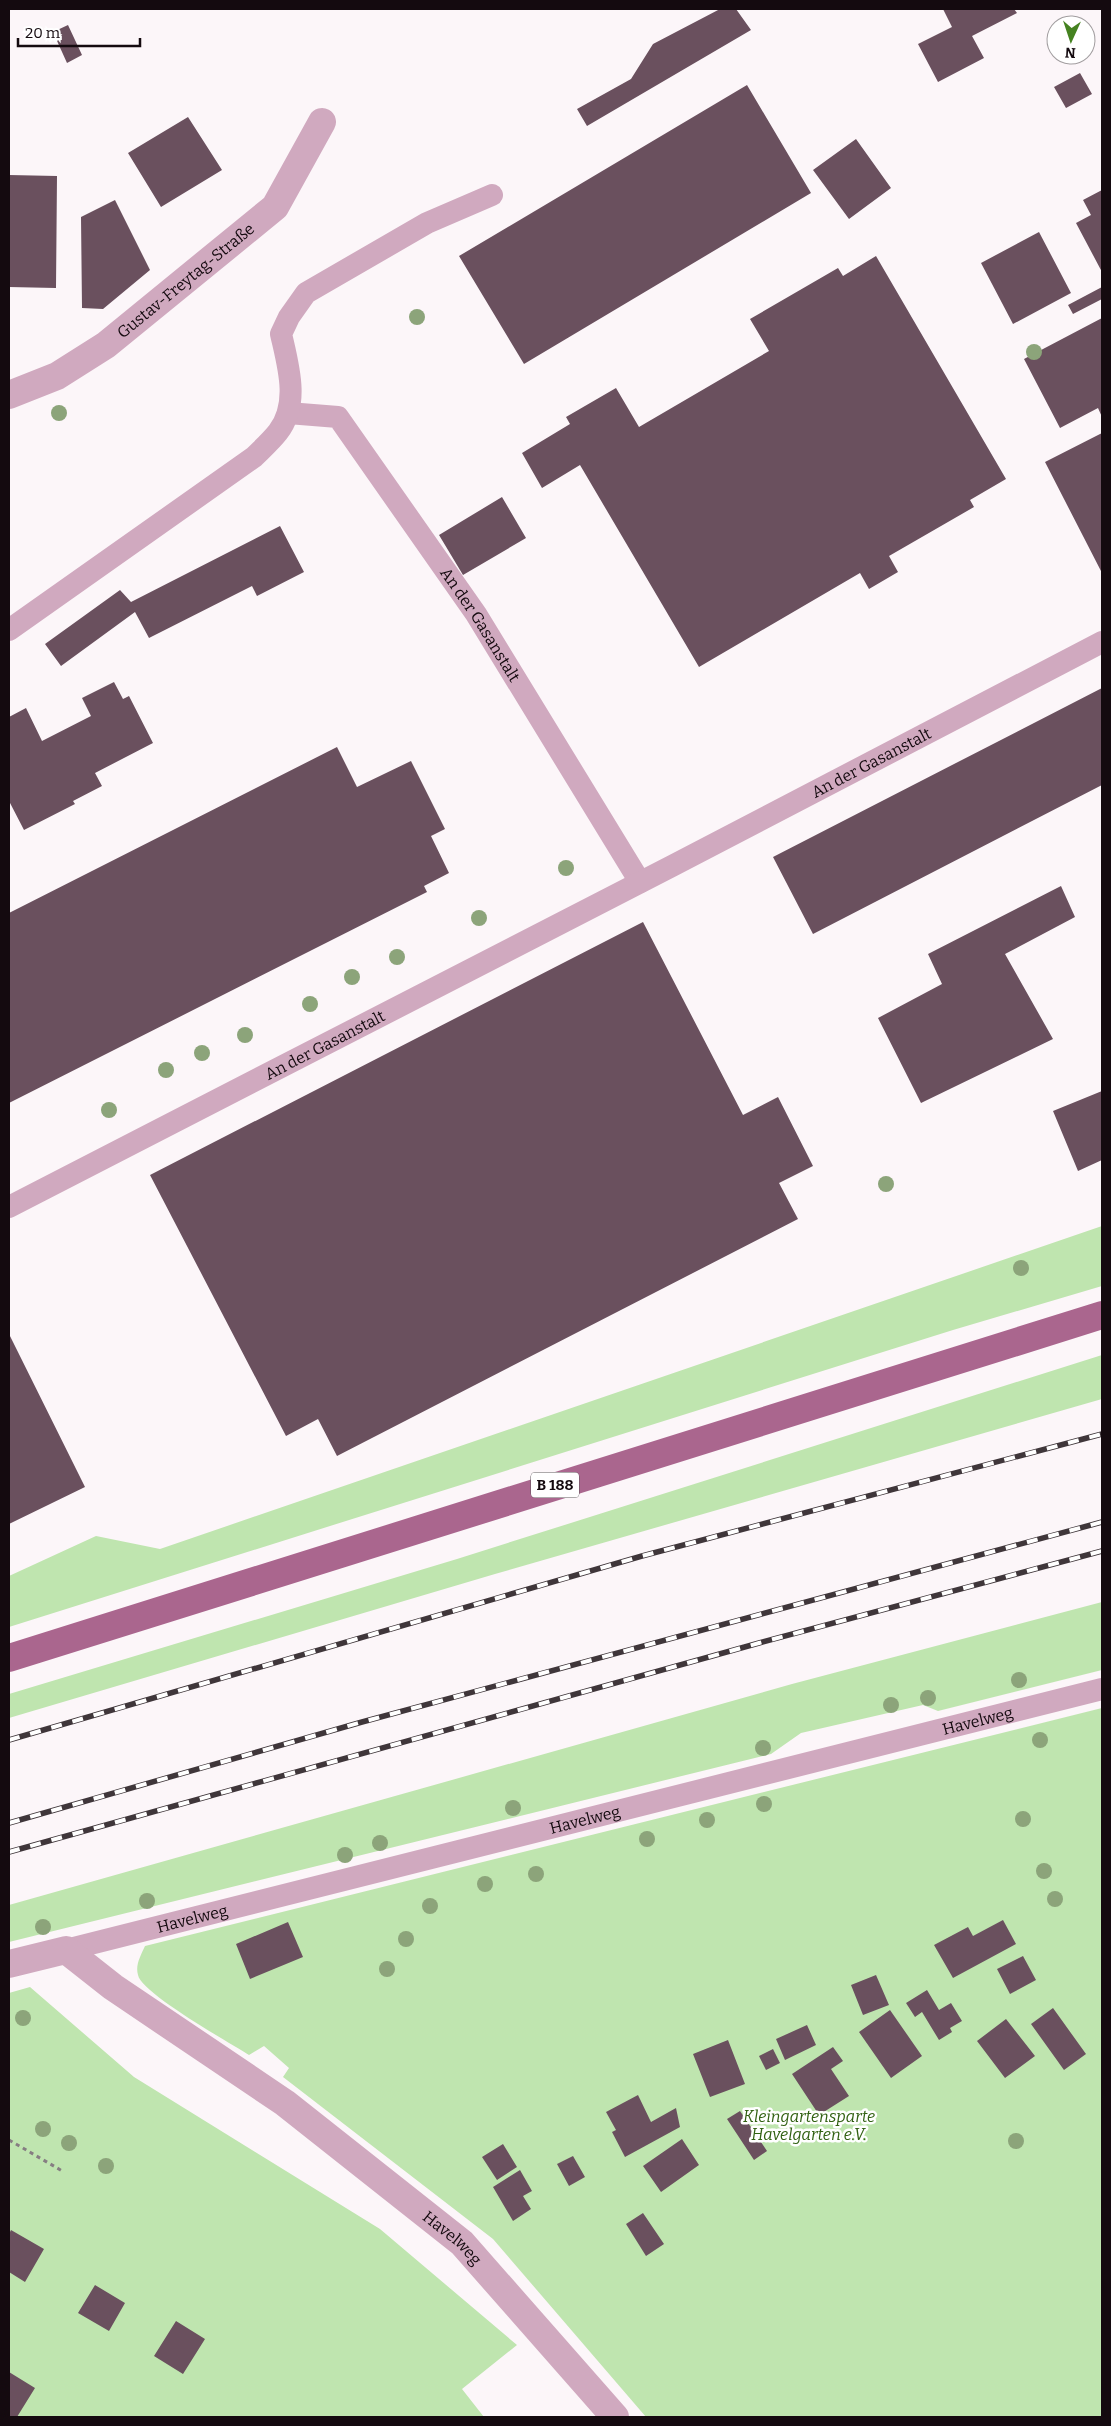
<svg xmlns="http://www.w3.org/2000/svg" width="1111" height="2426" viewBox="0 0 1111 2426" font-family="Bitter,serif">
  <rect width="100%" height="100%" fill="#fcf6f9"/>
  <path fill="#bfe5af" d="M1102,1226V1286L953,1330L9,1627V1576L96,1536L160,1549Z
    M1102,1355V1399L495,1574L9,1718V1694L457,1559Z
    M1102,1602V1670L938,1711L923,1705L801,1733L771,1754L9,1942V1905L792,1684Z
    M1102,1708V2417H646L493,2239L283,2077L289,2068L264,2046L249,2055C230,2043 141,1993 138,1975C135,1965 141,1955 145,1946Z
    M30,1987L134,2077L380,2229L517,2345L462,2389L484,2417H9V1993Z"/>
  <path fill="#6a505e" d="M720,9H736L751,30L587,126L577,109L631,79L653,44Z
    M943,9H1014L1017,13L972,36L984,58L938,82L918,44L952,27Z
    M68,25L82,55L67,63L53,32Z
    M1080,73L1092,94L1066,108L1054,87Z
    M747,85L811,193L524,364L459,256Z
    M188,117L222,170L161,207L128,153Z
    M856,139L891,188L849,219L813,170Z
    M9,175L57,176L56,288L9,287Z
    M1102,190V272L1076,223L1091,215L1083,200Z
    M115,200L150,270L103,309L82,308L81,217Z
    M1039,232L1071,293L1013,324L981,263Z
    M876,256L1006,479L970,500L974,507L889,556L898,572L869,589L860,573L699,667L580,465L542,488L522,453L570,424L566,417L616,388L639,427L769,351L750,319L838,268L843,276Z
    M1102,287V299L1073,314L1068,305Z
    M1102,318V417L1098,408L1060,428L1024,359Z
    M1102,433V573L1045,462Z
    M502,497L526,538L463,575L439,535Z
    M280,526L304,572L257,596L252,586L149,638L135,612L61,666L45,644L120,590L131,602Z
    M114,682L123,699L129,696L153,743L95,773L102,786L73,801L75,804L24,830L9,801V717L26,708L42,741L91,716L82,698Z
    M1102,688V785L813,934L773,857Z
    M337,747L357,787L411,761L445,829L431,836L449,873L424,886L427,892L9,1103V913Z
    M1061,886L1075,917L1005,954L1053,1039L921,1103L878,1018L942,984L928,954Z
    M643,922L743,1115L778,1097L813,1166L779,1183L798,1219L337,1456L318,1419L286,1436L150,1175Z
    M1102,1091V1160L1078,1171L1053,1111Z
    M9,1334L85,1487L9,1524Z
    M1003,1920L1016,1944L953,1978L934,1945L968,1927L973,1936Z
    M288,1922L303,1957L250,1979L236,1944Z
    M1023,1956L1036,1980L1010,1994L997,1969Z
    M876,1975L889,2005L863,2015L851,1985Z
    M927,1990L939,2010L951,2003L962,2021L950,2028L952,2032L939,2040L922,2012L915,2017L906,2003Z
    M1053,2008L1086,2054L1064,2070L1031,2024Z
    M890,2010L922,2056L891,2078L859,2032Z
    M1006,2019L1035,2056L1005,2078L977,2041Z
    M807,2025L816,2045L785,2060L776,2039Z
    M728,2040L745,2084L710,2097L693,2054Z
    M833,2047L843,2061L831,2069L849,2096L819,2115L792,2074Z
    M773,2049L780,2063L766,2070L759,2056Z
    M638,2095L651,2122L676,2108L680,2127L625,2157L612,2132L616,2130L606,2112Z
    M740,2111L767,2151L754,2160L727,2119Z
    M682,2139L699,2165L661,2192L643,2166Z
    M503,2144L517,2167L497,2180L482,2157Z
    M573,2156L585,2177L569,2186L557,2164Z
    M520,2170L532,2191L523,2196L531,2209L513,2221L493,2187Z
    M643,2213L664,2244L646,2256L626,2224Z
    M11,2230L44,2249L25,2282L9,2272V2234Z
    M95,2285L125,2303L109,2331L78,2313Z
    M176,2321L205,2339L183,2374L154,2356Z
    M9,2372L35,2388L17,2417H9Z"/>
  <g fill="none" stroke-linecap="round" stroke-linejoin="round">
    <path stroke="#867e82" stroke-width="3" stroke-dasharray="4 4" stroke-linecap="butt" d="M9,2140L64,2172"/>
    <g stroke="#d0a9bf" stroke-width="22">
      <path id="s1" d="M288,413L338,417L476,614L640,882"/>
      <path d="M9,630L254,457C262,449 271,441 278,432C300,404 288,365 281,334L289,317L306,293L427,223L492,195"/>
      <path id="s2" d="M9,1207L672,866L1102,642"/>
      <path id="s3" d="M66,1950L1102,1689"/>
    </g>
    <g stroke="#d0a9bf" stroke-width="28">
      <path id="s4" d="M9,395L57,376L106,345L275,207L322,122"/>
      <path id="s5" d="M9,1964L66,1950L113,1987L285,2103L462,2243L615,2417"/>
    </g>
    <path stroke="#aa668e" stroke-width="28" d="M9,1658L1102,1315"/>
    <defs>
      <path id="rail" d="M9,1740L642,1556L1102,1434
        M9,1823L362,1722L1102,1522
        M9,1852L759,1643L1102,1551"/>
    </defs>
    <use href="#rail" stroke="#3f363a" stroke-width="5.5"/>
    <use href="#rail" stroke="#fff" stroke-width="4" stroke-dasharray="11" stroke-linecap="butt"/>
  </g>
  <g fill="#8ca47a">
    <circle cx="417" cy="317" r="8"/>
    <circle cx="1034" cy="352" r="8"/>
    <circle cx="59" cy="413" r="8"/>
    <circle cx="566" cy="868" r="8"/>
    <circle cx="479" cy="918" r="8"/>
    <circle cx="397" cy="957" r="8"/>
    <circle cx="352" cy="977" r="8"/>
    <circle cx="310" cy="1004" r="8"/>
    <circle cx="245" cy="1035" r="8"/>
    <circle cx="202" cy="1053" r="8"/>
    <circle cx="166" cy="1070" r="8"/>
    <circle cx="109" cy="1110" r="8"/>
    <circle cx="886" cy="1184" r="8"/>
    <circle cx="1021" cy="1268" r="8"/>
    <circle cx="1019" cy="1680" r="8"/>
    <circle cx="928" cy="1698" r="8"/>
    <circle cx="891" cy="1705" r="8"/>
    <circle cx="1040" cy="1740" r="8"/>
    <circle cx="763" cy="1748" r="8"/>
    <circle cx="764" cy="1804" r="8"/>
    <circle cx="513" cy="1808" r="8"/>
    <circle cx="1023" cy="1819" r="8"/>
    <circle cx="707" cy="1820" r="8"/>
    <circle cx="647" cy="1839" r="8"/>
    <circle cx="380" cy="1843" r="8"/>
    <circle cx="345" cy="1855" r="8"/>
    <circle cx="1044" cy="1871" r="8"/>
    <circle cx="536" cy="1874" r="8"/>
    <circle cx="485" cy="1884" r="8"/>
    <circle cx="1055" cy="1899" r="8"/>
    <circle cx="147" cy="1901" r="8"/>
    <circle cx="430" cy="1906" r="8"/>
    <circle cx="43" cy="1927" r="8"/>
    <circle cx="406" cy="1939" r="8"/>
    <circle cx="387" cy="1969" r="8"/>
    <circle cx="23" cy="2018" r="8"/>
    <circle cx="43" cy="2129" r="8"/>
    <circle cx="1016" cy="2141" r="8"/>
    <circle cx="69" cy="2143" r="8"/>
    <circle cx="106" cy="2166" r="8"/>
  </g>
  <g text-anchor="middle" stroke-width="5" stroke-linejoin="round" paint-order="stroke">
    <rect fill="#fff" stroke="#5a5457" stroke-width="1" x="531" y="1472.5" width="48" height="25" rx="4"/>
    <g font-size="15" font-weight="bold" fill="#140a0f">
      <text x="555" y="1490">B 188</text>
    </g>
    <g font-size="16" fill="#140a0f" stroke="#fff">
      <text dy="6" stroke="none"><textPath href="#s4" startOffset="212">Gustav-Freytag-Straße</textPath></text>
      <text dy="6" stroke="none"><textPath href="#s1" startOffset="302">An der Gasanstalt</textPath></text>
      <text dy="6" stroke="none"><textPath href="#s2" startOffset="970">An der Gasanstalt</textPath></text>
      <text dy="6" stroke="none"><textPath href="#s2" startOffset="355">An der Gasanstalt</textPath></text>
      <text dy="6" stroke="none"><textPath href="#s3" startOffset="940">Havelweg</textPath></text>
      <text dy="6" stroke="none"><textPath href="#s3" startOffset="535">Havelweg</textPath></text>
      <text dy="6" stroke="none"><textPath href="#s3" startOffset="130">Havelweg</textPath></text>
      <text dy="6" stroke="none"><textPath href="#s5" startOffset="541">Havelweg</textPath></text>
    </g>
    <g font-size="16" font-style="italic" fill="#316112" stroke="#fff">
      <text x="809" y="2122">Kleingartensparte<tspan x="809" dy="18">Havelgarten e.V.</tspan></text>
    </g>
  </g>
  <rect width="1111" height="2426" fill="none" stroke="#140a0f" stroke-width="20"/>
  <g transform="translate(1071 40) rotate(183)"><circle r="24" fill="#ffffff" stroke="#a19d9f"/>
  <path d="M0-4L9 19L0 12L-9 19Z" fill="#458220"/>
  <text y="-8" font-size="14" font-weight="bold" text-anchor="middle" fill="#140a0f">N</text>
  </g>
  <path d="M18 38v8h122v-8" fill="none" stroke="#140a0f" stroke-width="2.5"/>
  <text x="25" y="38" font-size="15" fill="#140a0f" stroke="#ffffff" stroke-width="4" paint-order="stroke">20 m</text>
</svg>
